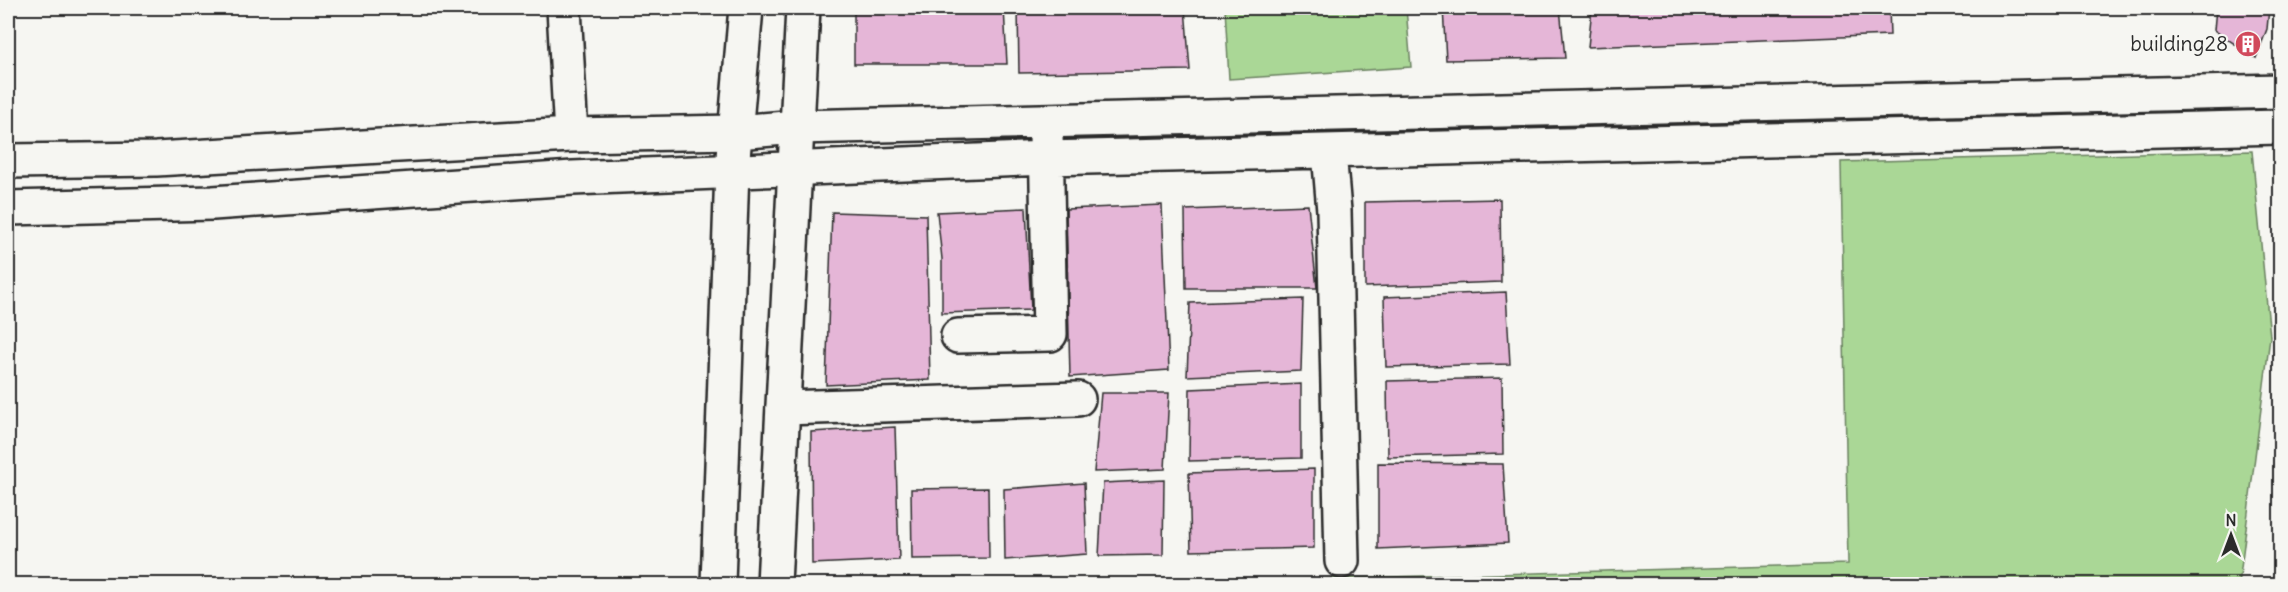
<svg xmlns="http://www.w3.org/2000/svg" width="2288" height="592" viewBox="0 0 2288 592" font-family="Delius,sans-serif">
  <rect width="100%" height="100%" fill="#f6f6f2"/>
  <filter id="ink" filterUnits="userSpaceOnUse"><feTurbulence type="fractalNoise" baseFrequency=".0167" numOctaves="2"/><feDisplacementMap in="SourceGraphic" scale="12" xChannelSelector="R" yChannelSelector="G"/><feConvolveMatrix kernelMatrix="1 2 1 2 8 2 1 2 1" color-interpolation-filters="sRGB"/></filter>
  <g filter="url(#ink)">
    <path fill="#aad796" stroke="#6a8160" stroke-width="1.5" d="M1225,8H1406L1411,67L1229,79Z
      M2252,151L2270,337L2239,584H1144L1848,564L1841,162Z"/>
    <path fill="#e5b6d7" stroke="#2b2b2b" stroke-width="1.5" d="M854,8H1004L1007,64H854Z
      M1018,8H1185L1190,70L1019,73Z
      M1443,8H1560L1565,58L1446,60Z
      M1592,8H1889L1890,35L1588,47Z
      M2216,8H2269L2267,29L2256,58L2214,30Z
      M1500,199L1501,282L1365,287V202Z
      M1162,205L1169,370L1070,377L1066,209Z
      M1308,205L1317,288H1186L1185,210Z
      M1026,208L1031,310L942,313V259L937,212Z
      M832,212L926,215L930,380L826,385Z
      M1506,292L1510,364L1386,367L1384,297Z
      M1303,299L1301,371L1187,376L1190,303Z
      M1502,378L1503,454L1388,457L1387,381Z
      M1301,384V458L1189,461L1190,389Z
      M1101,393H1169L1165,469L1094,472Z
      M895,427L899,560L812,564L811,432Z
      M1378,463L1503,464L1508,543L1378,549Z
      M1314,469V548L1191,551L1189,473Z
      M1164,480L1163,555L1099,556L1103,483Z
      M1084,483L1087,554L1005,560L1004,489Z
      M988,488L989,558L912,559L911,489Z"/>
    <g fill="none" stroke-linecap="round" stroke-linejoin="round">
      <defs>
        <path id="street" d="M564,8L571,135
          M1329,152L1334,211L1342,561
          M8,161L156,159L571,135L736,132L797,127L2280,91
          M8,208L213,203L573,178L1047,158L2280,127
          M958,336L1050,334L1046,135
          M783,408L1078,399"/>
        <path id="secondary" d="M718,584L732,169L746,8
          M774,584L803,8"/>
      </defs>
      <use href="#street" stroke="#2b2b2b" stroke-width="38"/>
      <use href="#secondary" stroke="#2b2b2b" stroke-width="38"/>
      <use href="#street" stroke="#f6f6f2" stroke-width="33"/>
      <use href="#secondary" stroke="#f6f6f2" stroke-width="33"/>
    </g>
  </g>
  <defs>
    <symbol id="building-disc" viewBox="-11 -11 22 22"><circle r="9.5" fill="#d1495b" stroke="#f6f6f2"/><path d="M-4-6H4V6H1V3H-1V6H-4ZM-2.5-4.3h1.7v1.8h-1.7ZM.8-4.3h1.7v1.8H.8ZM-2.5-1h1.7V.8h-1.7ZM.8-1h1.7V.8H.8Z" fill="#fff"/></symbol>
  </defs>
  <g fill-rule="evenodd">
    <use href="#building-disc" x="2233" y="29" width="30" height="30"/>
  </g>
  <g text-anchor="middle" stroke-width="4.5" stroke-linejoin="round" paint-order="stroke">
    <g font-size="21" fill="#2b2b2b" stroke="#f6f6f2" text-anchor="end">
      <text x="2228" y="51">building28</text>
    </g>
  </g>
  <rect width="2288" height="592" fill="none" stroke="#f6f6f2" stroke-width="30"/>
  <rect x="15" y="15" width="2258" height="562" fill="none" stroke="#2b2b2b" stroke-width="2" filter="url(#ink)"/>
  <g transform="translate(2231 535)" stroke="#f6f6f2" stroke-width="4.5" paint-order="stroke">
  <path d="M0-4.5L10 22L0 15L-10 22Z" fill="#2b2b2b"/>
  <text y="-9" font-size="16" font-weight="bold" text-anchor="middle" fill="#2b2b2b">N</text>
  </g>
</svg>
